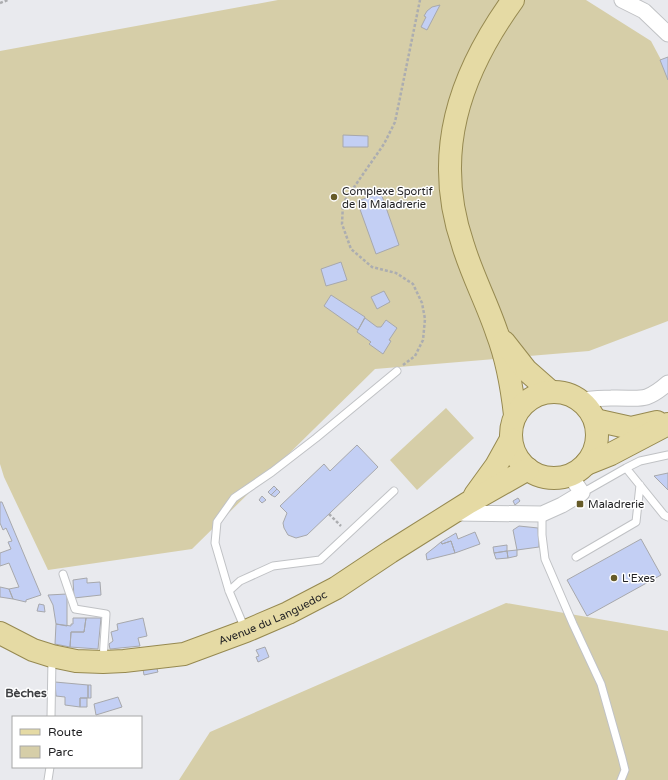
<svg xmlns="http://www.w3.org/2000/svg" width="668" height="780" viewBox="0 0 668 780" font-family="'Varela Round',sans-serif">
  <rect width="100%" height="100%" fill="#e9eaee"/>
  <path fill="#d6cea8" d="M278,0H586L651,41L668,73V321L589,351L375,369L192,549L48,570L4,477L0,464V51Z
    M446,408L474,438L417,490L390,460Z
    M506,603L668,631V780H179L210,732Z"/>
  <path fill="#c3cff4" stroke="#a7a8ac" d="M440,5L427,30L421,27L426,17L424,16L427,11L432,7Z
    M668,57V80L660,60Z
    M343,135L368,136V147H343Z
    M381,193L399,245L376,254L357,201Z
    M341,262L347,280L326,286L321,269Z
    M384,291L390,302L377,309L371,297Z
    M331,295L365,317L358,330L324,306Z
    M365,318L377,327H381L386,320L397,328L389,340L391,341L383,354L369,344L371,342L357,332Z
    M357,445L378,467L307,535L296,538L288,535L284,528L283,523L287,513L280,506L324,464L330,471Z
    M668,473V490L654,476Z
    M274,486L277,489L271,495L268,492Z
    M277,489L280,492L275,497L271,495Z
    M262,496L266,500L262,503L259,500Z
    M518,498L520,501L515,505L513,501Z
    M0,502H2L41,595L26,600V602L13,599L9,589L19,587L9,563L0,566V553L11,549L8,542L12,541L6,528L3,530L0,523Z
    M519,526L538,528L539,547L517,550L513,530Z
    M475,532L480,544L455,553L451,541L442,544L441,542L456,533L458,539Z
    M641,539L661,575L587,616L567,580Z
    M451,541L455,553L427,560L426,554L435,547L441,542L442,544Z
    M507,545V551L494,553L493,547Z
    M517,550V556L508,558L507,551Z
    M507,551L508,558L496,559L494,553Z
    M87,578V583L100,582L101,595L74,598L73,580Z
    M0,587L9,589L13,599L0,597Z
    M67,594V626L56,624L53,605L48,595Z
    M39,604L44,605L45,612L37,611Z
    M73,618H86L84,632H71L70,647L55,644L56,624L71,626V624H73Z
    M86,618H101L98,649L70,647L71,632H84Z
    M143,618L147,636L138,638L140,646L110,649L109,644L113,641L111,632L118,630L117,624Z
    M265,647L269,657L258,662L256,657L259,656L256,650Z
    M159,666L160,668L157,669L158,672L144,675L143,669Z
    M55,682L88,685V698H80V707L65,705V697L56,696Z
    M88,685H91V698H88Z
    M118,697L122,707L96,715L94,704Z
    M80,698H87V707H80Z"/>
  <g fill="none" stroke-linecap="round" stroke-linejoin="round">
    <defs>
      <path id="lane" d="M626,468L664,515L668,517
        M582,493L626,468L640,461L668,455
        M542,514V535L545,559L573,624L601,684L622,758L625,770L621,780
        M576,557L636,522L640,485
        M63,574L75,609L106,614L103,660
        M229,591L240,581L273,566L320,560L394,491
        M245,629L229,591L215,543L217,522L234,498L272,472L316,438L397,371
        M51,717L52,659
        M48,780L50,767"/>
      <path id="street" d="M622,0L644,11L668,34
        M580,400C590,399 601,398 611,398C640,397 644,404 668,383
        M454,513L542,514L562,505L582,493L570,475"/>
      <g id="primary">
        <path d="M513,0C459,75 432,154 463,245C472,275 487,303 497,333C507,359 512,388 515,415"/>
        <path d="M504,342L526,370L551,392"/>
        <circle cx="554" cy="435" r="43"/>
        <path d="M595,420L631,428L657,422"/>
        <path d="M586,464L611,454L668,424"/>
        <path d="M475,495L496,466L511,439"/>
        <path id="s1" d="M0,633L33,650L52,656L76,661L103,662L124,661L184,654L246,631L288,613L336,588L390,552L468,503L528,469"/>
      </g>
    </defs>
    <use href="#lane" stroke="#c0c2c5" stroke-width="9"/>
    <use href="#street" stroke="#c0c2c5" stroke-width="17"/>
    <use href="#primary" stroke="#968950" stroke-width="24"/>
    <path stroke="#acadb0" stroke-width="2.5" stroke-dasharray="3 2" stroke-linecap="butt" d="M0,3L8,0
      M403,365L415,356L423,340L425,319L422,303L413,284L396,273L372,267L351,249L342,224L343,203L384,144L395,122L420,0
      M329,514L341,526"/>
    <use href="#lane" stroke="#fff" stroke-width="7"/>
    <use href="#street" stroke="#fff" stroke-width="15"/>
    <use href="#primary" stroke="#e5daa4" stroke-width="22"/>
  </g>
  <g fill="#665b28" stroke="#fff" stroke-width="1.5">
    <circle cx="334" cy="197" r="4"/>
    <rect x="576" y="500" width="8" height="8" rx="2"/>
    <circle cx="614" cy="578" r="4"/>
  </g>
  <g text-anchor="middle" stroke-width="3" stroke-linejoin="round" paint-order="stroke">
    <g font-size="11" fill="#222224" stroke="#fff" text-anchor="start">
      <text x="342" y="195">Complexe Sportif<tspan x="342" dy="13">de la Maladrerie</tspan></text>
      <text x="588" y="508">Maladrerie</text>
      <text x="622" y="582">L'Exes</text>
    </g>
    <g font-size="11" fill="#222224" stroke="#fff">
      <text dy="4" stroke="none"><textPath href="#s1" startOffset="286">Avenue du Languedoc</textPath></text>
    </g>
    <g font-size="12" font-weight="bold" fill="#3e3f42" stroke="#fff">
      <text x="26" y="697">Bèches</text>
    </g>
  </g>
  <rect x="12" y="716" width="130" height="52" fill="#ffffff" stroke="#a7a7a7"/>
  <rect x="20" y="729" width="20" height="6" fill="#e5daa4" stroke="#a7a7a7"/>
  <text x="48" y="736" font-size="12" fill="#222224">Route</text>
  <rect x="20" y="746" width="20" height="12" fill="#d6cea8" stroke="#a7a7a7"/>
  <text x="48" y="756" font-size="12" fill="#222224">Parc</text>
</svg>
